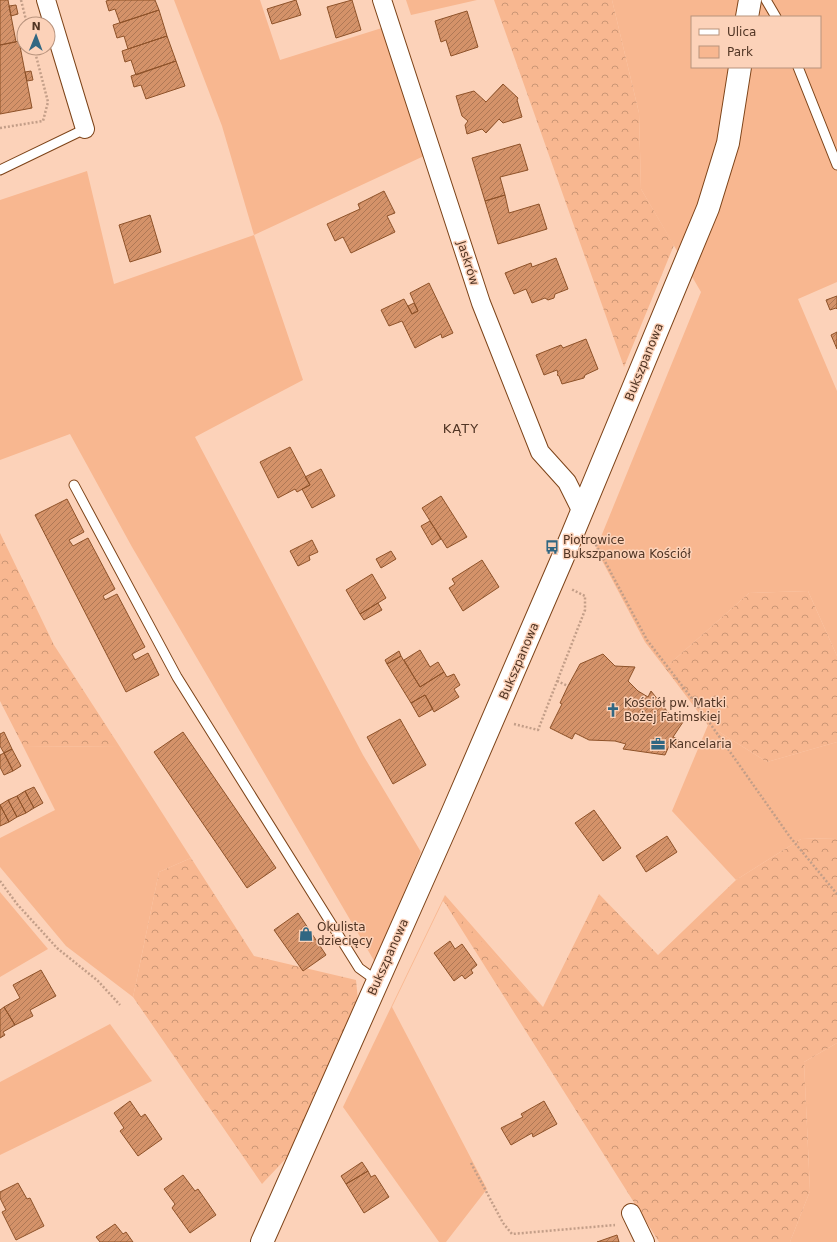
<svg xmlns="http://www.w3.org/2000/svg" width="837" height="1242" viewBox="0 0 837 1242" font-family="'DejaVu Sans',sans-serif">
  <defs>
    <pattern id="forest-crowns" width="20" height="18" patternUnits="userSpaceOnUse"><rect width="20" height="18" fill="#f8b790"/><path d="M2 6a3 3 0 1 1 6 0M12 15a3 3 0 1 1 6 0" fill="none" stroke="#cb9675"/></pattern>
    <pattern id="building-hatch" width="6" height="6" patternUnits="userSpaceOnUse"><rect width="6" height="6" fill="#d49269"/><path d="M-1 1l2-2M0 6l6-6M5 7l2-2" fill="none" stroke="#ae7856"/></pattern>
  </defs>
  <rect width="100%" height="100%" fill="#fcd2b9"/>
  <path fill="#f8b790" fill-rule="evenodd" d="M174,0H260L280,60L385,27L424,156L254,235L303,380L195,437L363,755L421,852L376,964L132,547L70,434L0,460V200L87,171L114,284L254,235L222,126Z
    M406,0H477L411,15Z
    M612,0H837V282L798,299L837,391V656L808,591L749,593L665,668L645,642L596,549L701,292L641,189L639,113ZM692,17H820V67H692Z
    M708,725L767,762L837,742V838L801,839L736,880L672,811Z
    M23,746L120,747L191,858L159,872L133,997L66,946L0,867V838L55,810Z
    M0,892L48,949L0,977Z
    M445,895L543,1007L443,901L392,1007L487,1189L446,1242H439L343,1107Z
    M110,1024L152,1081L0,1155V1082Z
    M837,1043V1242H790L810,1191L804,1062Z"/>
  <path fill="url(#forest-crowns)" d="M494,0H612L639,113L641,189L674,245L624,367Z
    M0,533L54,645L120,747L23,746L0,701Z
    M808,591L837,656V742L767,762L708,725L665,668L749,593Z
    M837,838V1043L804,1062L810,1191L790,1242H659L443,900L543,1007L599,894L658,955L736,880L801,839Z
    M191,858L254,956L356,980L358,1001L293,1151L262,1184L133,997L159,872Z"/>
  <path fill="url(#building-hatch)" stroke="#8e5229" d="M0,0H8L16,42L0,45Z
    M110,0H155L159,10L120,23L115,9L109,11L106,1Z
    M296,0L301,15L272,24L267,9Z
    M352,0L361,30L336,38L327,7Z
    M16,5L18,14L11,16L9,6Z
    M159,10L167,36L128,49L124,36L117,38L113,25Z
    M467,11L478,47L451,56L446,40L441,42L435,21Z
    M167,36L176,61L136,75L131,60L125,62L122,51Z
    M19,41L32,108L0,114V45Z
    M176,61L185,86L146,99L141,85L134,87L131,76Z
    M31,71L33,80L27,81L25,72Z
    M503,84L518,98L517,100L522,117L503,123L499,119L486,133L482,129L467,134L465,125L468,121L462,116L456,96L474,91L486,102Z
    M520,144L528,170L500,177L505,195L485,201L472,158Z
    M384,191L395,213L387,216L395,232L351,253L343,237L335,241L327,224L360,209L358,204Z
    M505,195L509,213L539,204L547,229L498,244L485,201Z
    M150,215L161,252L130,262L119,225Z
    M556,258L568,289L555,294L554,298L548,300L545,298L532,303L526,289L514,294L505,273L531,263L532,267Z
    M429,283L453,333L442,338L441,334L415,348L402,321L389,326L381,310L404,299L412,314L418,311L410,293Z
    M837,296V309L836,308L830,310L826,300Z
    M414,303L418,311L412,314L408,306Z
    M837,332V349L831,335Z
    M586,339L598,369L585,375L584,378L562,384L559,376L557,375L558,374L557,370L544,375L536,355L561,345L563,348Z
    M290,447L310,485L297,492L295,489L278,498L260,462Z
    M321,469L335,496L312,508L302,489L310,485L305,477Z
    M441,496L467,537L447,548L422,508Z
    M67,499L84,532L69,540L73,546L88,538L115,589L103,596L105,600L117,594L145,647L132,654L135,660L148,653L159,675L126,692L35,515Z
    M430,521L441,539L432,545L421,526Z
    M312,540L318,552L309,556L310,560L298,566L290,551Z
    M391,551L396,559L381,568L376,559Z
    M482,560L499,587L463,611L449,588L455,584L452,579Z
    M372,574L386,598L360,614L346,590Z
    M378,603L382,610L364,620L360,614Z
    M420,650L430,667L438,662L444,672L420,687L404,660Z
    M399,651L401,656L387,664L385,660Z
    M603,654L615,666L635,667L628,681L638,691L648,697L651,691L671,716L685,719L673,737L678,739L674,748L669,746L665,755L623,749L626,744L615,741L589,740L575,733L572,739L550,728L562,704L560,703L568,686L580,664Z
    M401,656L420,687L444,672L447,677L454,674L460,685L454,689L459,697L434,712L425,695L411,703L387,664Z
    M425,695L433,709L419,717L411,703Z
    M400,719L426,765L393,784L367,737Z
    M4,732L12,749L4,753L0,746V734Z
    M183,732L276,868L247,888L154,752Z
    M12,749L21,766L13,771L4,753Z
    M4,753L13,771L4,775L0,767V755Z
    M34,787L43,803L34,808L25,791Z
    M25,791L34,808L26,813L17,796Z
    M17,796L26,813L17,817L8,800Z
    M8,800L17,817L9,822L0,805Z
    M0,805L9,822L0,826Z
    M594,810L621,848L603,861L575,823Z
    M667,836L677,852L646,872L636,856Z
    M298,913L326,955L303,971L274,930Z
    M450,941L455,949L462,944L477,965L471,970L473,973L465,979L462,975L454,981L434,953Z
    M41,970L56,996L30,1010L33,1016L15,1025L4,1007L20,998L13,985Z
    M4,1007L15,1025L3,1032L5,1035L0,1038V1010Z
    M130,1101L141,1117L145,1114L162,1139L138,1156L120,1131L124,1128L114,1113Z
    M544,1101L557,1124L533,1137L532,1133L511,1145L501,1128L523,1117L521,1114Z
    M362,1162L368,1171L346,1184L341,1176Z
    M368,1171L371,1177L375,1175L389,1197L364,1213L346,1184Z
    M183,1175L195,1191L198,1189L216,1215L190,1233L172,1208L175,1204L164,1189Z
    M18,1183L27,1199L30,1198L44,1226L16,1240L2,1212L6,1210L0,1198V1192Z
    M115,1224L123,1234L126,1232L133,1242H100L96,1237Z
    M617,1235L619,1242H597Z"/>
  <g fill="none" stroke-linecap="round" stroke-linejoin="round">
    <defs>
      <path id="lane" d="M766,0L776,17
        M798,67L837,165
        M0,170L85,129
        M74,485L177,677L359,968L377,981"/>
      <path id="street" d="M46,0L85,129
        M382,0L481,303L540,452L567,482L582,512
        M631,1213L645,1242"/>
      <path id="secondary" d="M747,17L750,0
        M262,1242L451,816L563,557L708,208L728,143L740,67"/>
    </defs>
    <use href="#lane" stroke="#7d4318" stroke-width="11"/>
    <use href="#street" stroke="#7d4318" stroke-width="20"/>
    <use href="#secondary" stroke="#7d4318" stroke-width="24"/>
    <path stroke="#c39e88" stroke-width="2.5" stroke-dasharray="2 2" stroke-linecap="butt" d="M21,0L27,24
      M0,128L43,121L48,102L34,48
      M594,541L647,640L697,705L790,837L837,894
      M557,681L568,686
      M514,724L538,730L585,610V596L571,589
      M0,881L17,904L57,948L98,981L120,1005
      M471,1163L503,1223L512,1234L615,1225"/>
    <use href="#lane" stroke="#fff" stroke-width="9"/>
    <use href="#street" stroke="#fff" stroke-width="18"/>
    <use href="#secondary" stroke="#fff" stroke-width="22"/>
  </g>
  <defs>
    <symbol id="bus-bare" viewBox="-9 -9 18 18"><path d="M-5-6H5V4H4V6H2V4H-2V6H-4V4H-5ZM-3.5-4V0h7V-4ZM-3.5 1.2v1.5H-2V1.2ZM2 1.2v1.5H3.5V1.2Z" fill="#316782" stroke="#fcd2b9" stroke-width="2.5" paint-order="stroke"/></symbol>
    <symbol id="church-bare" viewBox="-9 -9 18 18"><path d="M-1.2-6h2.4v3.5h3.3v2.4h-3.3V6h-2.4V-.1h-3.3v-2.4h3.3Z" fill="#316782" stroke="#fcd2b9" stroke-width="2.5" paint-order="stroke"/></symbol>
    <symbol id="office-bare" viewBox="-9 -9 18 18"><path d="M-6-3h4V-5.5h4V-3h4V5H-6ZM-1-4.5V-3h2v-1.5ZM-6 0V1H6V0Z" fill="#316782" stroke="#fcd2b9" stroke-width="2.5" paint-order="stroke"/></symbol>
    <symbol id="shop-bare" viewBox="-9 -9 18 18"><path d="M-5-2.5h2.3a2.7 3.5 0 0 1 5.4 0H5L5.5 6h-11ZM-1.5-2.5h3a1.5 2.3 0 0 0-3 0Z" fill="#316782" stroke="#fcd2b9" stroke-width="2.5" paint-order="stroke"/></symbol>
  </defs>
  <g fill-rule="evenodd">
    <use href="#bus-bare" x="542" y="537" width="20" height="20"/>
    <use href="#church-bare" x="603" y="700" width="20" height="20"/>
    <use href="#office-bare" x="648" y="734" width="20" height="20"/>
    <use href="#shop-bare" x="296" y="924" width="20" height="20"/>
  </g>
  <g text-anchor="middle" stroke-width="3" stroke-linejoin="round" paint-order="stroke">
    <g font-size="12" fill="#513524" stroke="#fcd2b9">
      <text transform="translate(468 263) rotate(72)" y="4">Jaskrów</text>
      <text transform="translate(644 362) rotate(-68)" y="4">Bukszpanowa</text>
      <text transform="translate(519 661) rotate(-67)" y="4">Bukszpanowa</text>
      <text transform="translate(388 957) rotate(-66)" y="4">Bukszpanowa</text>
    </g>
    <g font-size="12" fill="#513524" stroke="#fcd2b9" text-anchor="start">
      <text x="563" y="544">Piotrowice<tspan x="563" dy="14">Bukszpanowa Kościół</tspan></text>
      <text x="624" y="707">Kościół pw. Matki<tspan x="624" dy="14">Bożej Fatimskiej</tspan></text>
      <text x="669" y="748">Kancelaria</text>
      <text x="317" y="931">Okulista<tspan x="317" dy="14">dziecięcy</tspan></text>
    </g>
    <g font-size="13" letter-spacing="1" fill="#513524" stroke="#fcd2b9">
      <text x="461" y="433">KĄTY</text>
    </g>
  </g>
  <rect x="691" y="16" width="130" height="52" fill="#fcd2b9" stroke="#b8937d"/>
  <rect x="699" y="29" width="20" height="6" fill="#ffffff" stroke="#b8937d"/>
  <text x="727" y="36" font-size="12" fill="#513524">Ulica</text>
  <rect x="699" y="46" width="20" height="12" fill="#f8b790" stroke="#b8937d"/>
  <text x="727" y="56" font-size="12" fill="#513524">Park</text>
  <g transform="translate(36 36) rotate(1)"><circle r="19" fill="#fcd2b9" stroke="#b8937d"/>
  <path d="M0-3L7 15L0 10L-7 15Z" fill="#316782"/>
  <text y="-6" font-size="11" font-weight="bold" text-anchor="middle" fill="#513524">N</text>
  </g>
</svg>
